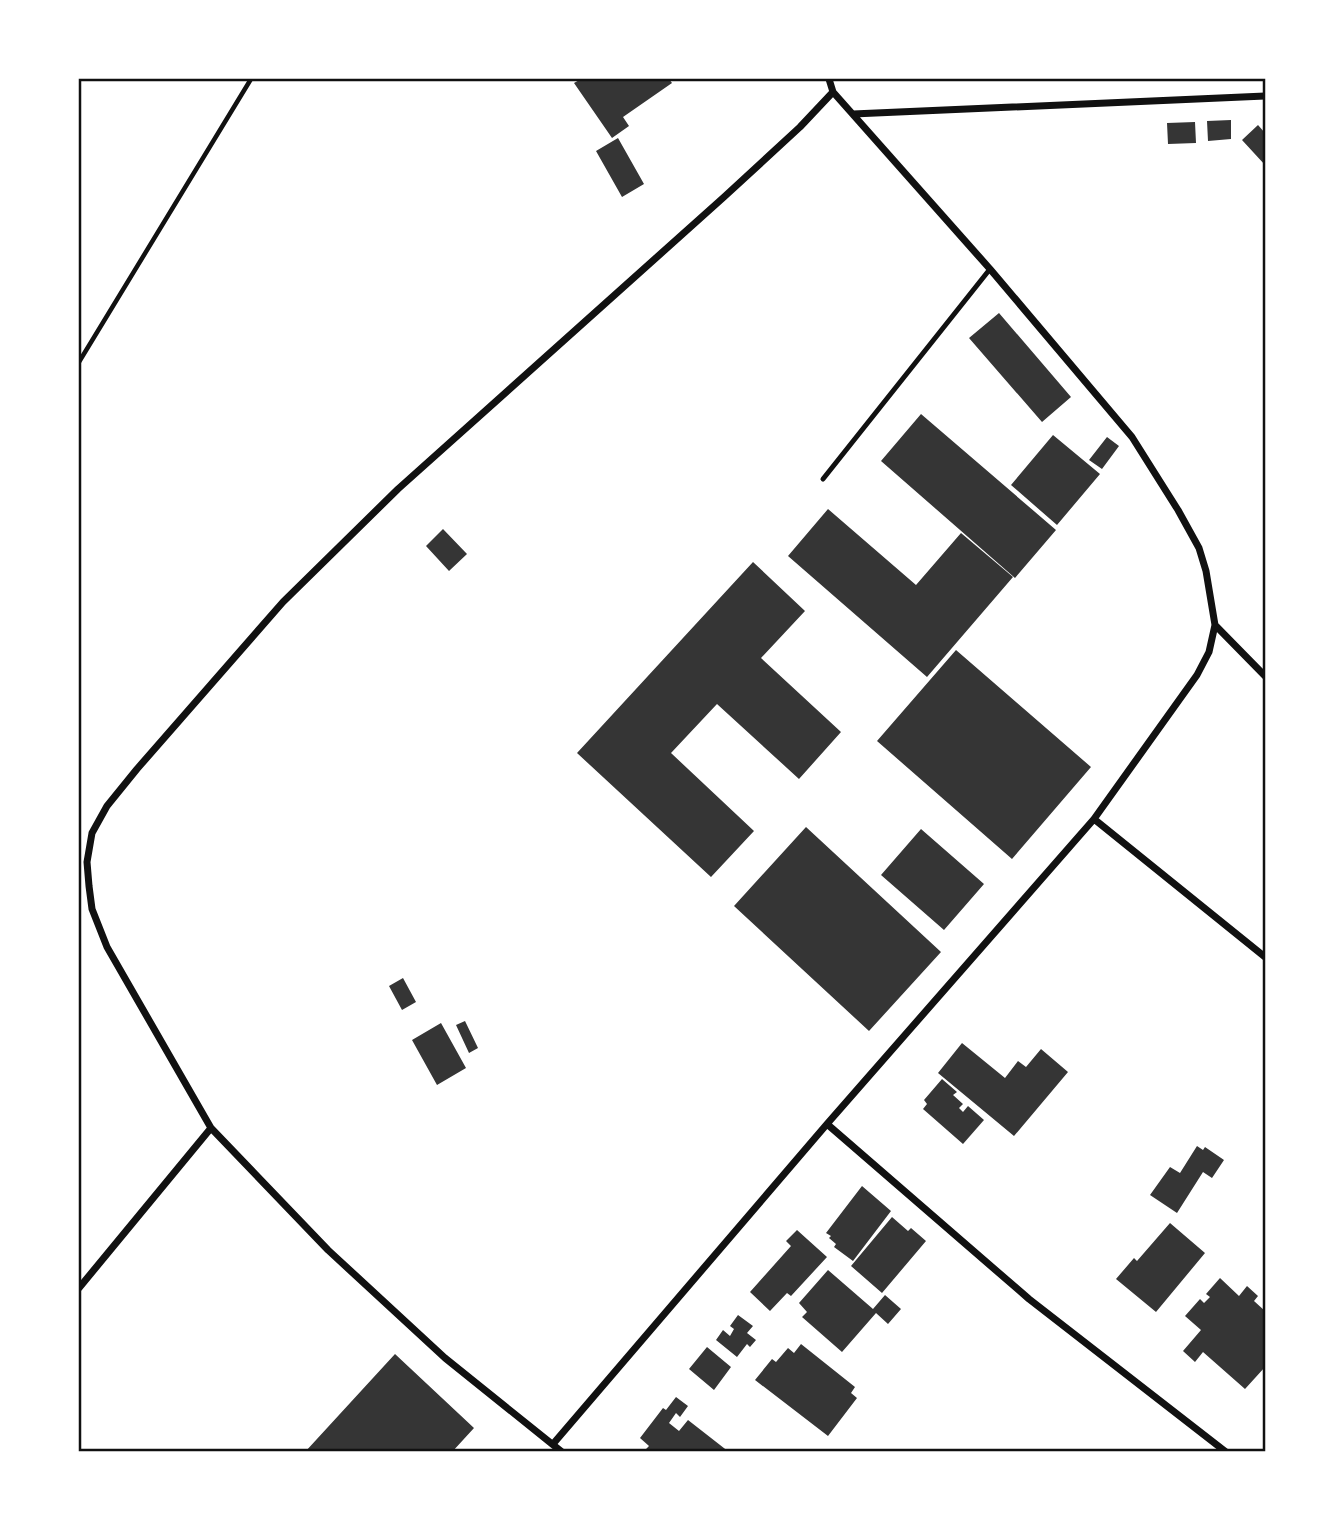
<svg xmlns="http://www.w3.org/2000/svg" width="1344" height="1531" viewBox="0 0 1344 1531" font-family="Bitter,serif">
  <rect width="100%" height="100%" fill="#fff"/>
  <path fill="#353535" d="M581,79H669L672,83L623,117L629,126L612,138L574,83Z
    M1231,120V139L1208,141L1207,121Z
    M1195,122L1196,143L1168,144L1167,123Z
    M1258,125L1265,133V165L1242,140Z
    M618,138L644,184L622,197L596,151Z
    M999,313L1071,397L1042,422L969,338Z
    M921,414L1056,530L1015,578L881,461Z
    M1053,435L1100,474L1057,525L1011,485Z
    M1107,437L1119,446L1102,469L1089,460Z
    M828,509L916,585L961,533L1013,577L927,677L788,556Z
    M443,529L467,554L449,571L426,546Z
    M753,562L805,611L761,658L841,732L799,779L717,704L671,753L754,831L711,877L577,753Z
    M956,650L1091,767L1012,859L877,741Z
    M806,827L941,952L869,1031L734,906Z
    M921,829L984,884L944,930L881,875Z
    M403,978L416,1002L402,1010L389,986Z
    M465,1021L478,1048L469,1053L456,1025Z
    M441,1023L466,1068L437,1085L412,1040Z
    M962,1043L1005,1078L1018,1061L1026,1067L1041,1049L1068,1072L1014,1136L938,1073Z
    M942,1079L957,1092L953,1095L963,1104L959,1108L963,1112L968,1106L984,1120L963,1144L923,1109L927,1104L924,1100Z
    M1197,1146L1203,1150L1205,1147L1224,1160L1212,1178L1203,1172L1177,1213L1150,1195L1170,1167L1180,1173Z
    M862,1186L891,1211L853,1261L834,1247L836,1244L829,1238L831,1236L826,1233Z
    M892,1217L908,1231L911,1228L926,1241L882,1293L851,1266Z
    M1170,1223L1205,1253L1156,1312L1116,1279L1134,1258L1137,1261Z
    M797,1230L827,1257L791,1296L787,1293L770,1311L750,1292L791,1246L786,1241Z
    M828,1270L873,1309L885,1295L901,1309L888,1324L876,1313L842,1352L802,1317L807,1312L799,1303Z
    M1220,1278L1239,1296L1247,1286L1258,1296L1254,1301L1265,1311V1367L1245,1389L1203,1352L1195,1362L1183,1351L1201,1330L1185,1316L1200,1299L1204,1303L1210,1297L1206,1294Z
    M738,1315L753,1326L747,1333L756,1340L750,1347L747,1344L737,1357L716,1340L723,1330L730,1336L734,1329L730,1326Z
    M801,1344L855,1387L851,1393L857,1398L828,1436L755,1380L772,1359L776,1362L788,1348L794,1353Z
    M707,1347L731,1367L714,1390L689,1369Z
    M395,1354L474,1428L452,1452H305Z
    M676,1397L688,1406L680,1417L676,1413L669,1423L679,1431L688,1420L729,1452H643L649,1446L640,1438L663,1408L666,1410Z"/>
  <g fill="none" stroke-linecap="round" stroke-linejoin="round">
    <path stroke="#111" stroke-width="4.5" d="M79,362L251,79"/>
    <path stroke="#111" stroke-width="5" d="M823,479L990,269"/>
    <path stroke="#111" stroke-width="7" d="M853,114L1265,96
      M1215,625L1265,676
      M1094,819L1265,957
      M827,1124L1029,1299L1226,1452
      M79,1288L211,1128
      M553,1444L827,1124L1094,819L1197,675L1209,652L1215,625L1206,571L1199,548L1178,510L1132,437L990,269L833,92L829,79
      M562,1452L445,1358L328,1250L211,1128L107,947L92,909L89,886L87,862L92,833L107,806L137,769L283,602L398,489L724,197L800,127L833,92"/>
  </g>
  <rect width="1344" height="1531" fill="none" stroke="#ffffff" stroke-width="161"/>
  <rect x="80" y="80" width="1184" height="1370" fill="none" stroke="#111" stroke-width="2.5"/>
</svg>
